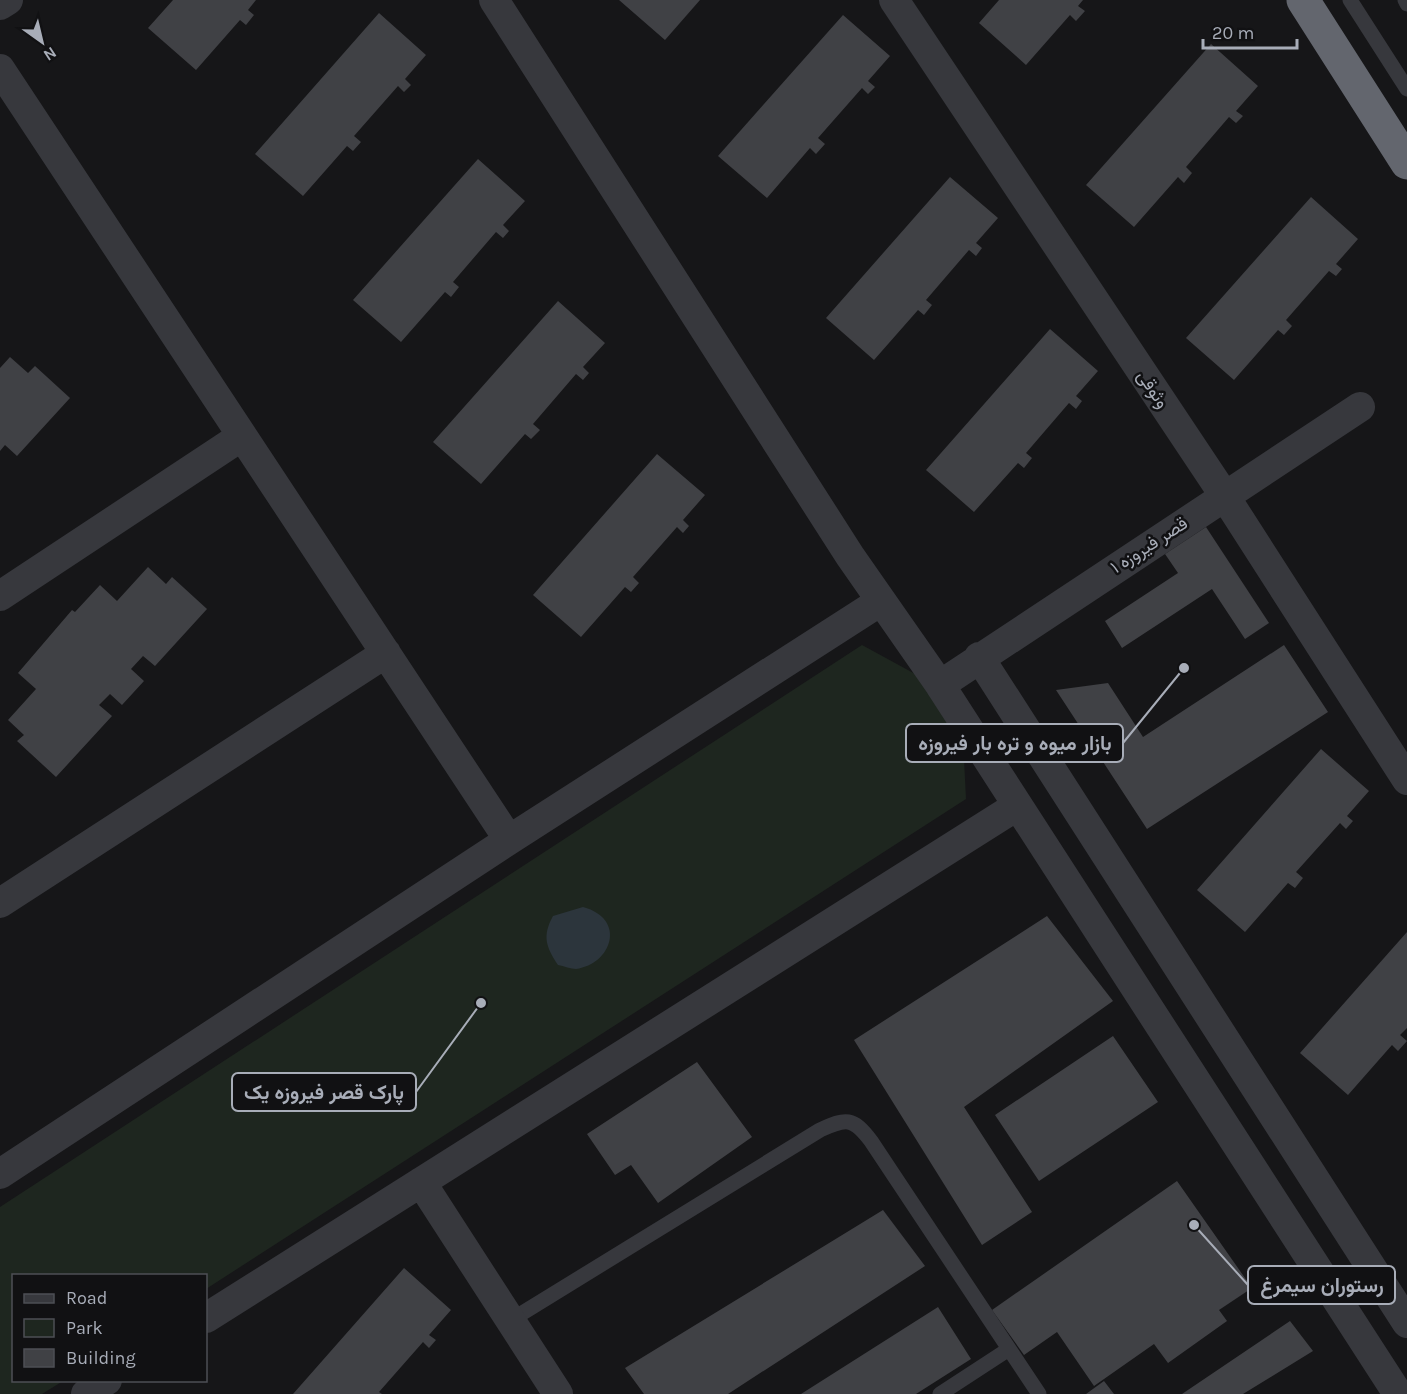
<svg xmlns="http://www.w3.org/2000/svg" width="1407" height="1394" viewBox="0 0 1407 1394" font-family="Karla,Vazirmatn,sans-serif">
  <rect width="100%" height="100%" fill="#161618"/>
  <path fill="#1e261f" d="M862,645L961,699L966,799L206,1289V1276H14V1380L63,1381L42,1394H0V1207Z"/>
  <path fill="#2c353c" d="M583,907C627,919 612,964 576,969C571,969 564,966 558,965C546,947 542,936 553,916Z"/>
  <path fill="#404145" d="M173,0H256L248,10L254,15L246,25L240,20L196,70L148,28Z
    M619,0H700L665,40Z
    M999,0H1083L1078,6L1085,11L1076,21L1070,15L1026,65L979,23Z
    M379,13L426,55L405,79L411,85L404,92L398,86L354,136L361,142L353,151L347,146L303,196L255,154Z
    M843,15L890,56L868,81L875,87L868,94L862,88L818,138L825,144L816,154L810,148L767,198L718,156Z
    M1211,44L1258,86L1236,111L1243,116L1236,123L1229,117L1186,167L1192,173L1184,183L1178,177L1134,227L1086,185Z
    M478,159L525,201L503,225L509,231L503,238L496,232L453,282L459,287L451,297L445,292L401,342L353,300Z
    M950,177L998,218L976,243L982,248L976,256L969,250L926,300L932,305L924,315L918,310L874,360L826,318Z
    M1311,197L1358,239L1336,264L1342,269L1336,276L1329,271L1286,320L1292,326L1284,335L1278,330L1234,380L1186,338Z
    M558,301L605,343L583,367L589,373L583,380L576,374L533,424L540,430L531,439L525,434L481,484L433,442Z
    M1050,329L1098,371L1076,396L1082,401L1076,409L1069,403L1026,453L1032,458L1024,468L1018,463L974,512L926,470Z
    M10,357L28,373L35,366L70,398L17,456L5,445L0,451V368Z
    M657,454L705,495L683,520L689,526L683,533L677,527L633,577L639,583L631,592L625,587L581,637L533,595Z
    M1206,527L1269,623L1245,639L1212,589L1122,648L1105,621L1178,573L1165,554Z
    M148,567L166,584L172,577L207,609L155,666L143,656L131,669L144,681L122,705L110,694L99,705L112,716L56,777L17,741L24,735L8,720L36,689L18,673L72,610L75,612L100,585L117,601Z
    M1284,645L1328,712L1147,829L1056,690L1108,683L1143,737Z
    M1321,749L1369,791L1347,816L1353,821L1346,829L1340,823L1296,872L1303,878L1295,888L1288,883L1245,932L1197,890Z
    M1047,916L1113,1001L964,1107L1032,1212L982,1245L854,1040Z
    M1407,932V1028L1400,1035L1407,1041L1398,1051L1392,1045L1348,1095L1300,1053Z
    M1113,1036L1158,1102L1039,1181L995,1115Z
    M697,1062L752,1137L658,1203L631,1165L615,1175L587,1134Z
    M1177,1181L1252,1288L1219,1310L1227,1321L1168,1363L1154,1344L1094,1386L1057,1332L1024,1355L992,1310Z
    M883,1210L925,1266L728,1394H644L625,1368Z
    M404,1268L451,1310L429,1335L436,1340L429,1348L423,1342L379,1392L382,1394H293Z
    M938,1307L971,1359L916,1394H801Z
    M1290,1321L1313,1351L1243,1394H1182Z
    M1104,1381L1114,1394H1086Z"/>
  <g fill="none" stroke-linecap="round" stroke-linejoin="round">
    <path stroke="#37383d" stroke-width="15" d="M1350,0L1407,89
      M1405,0L1407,4
      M511,1320L820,1130C846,1118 853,1117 871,1141L1039,1394
      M940,1394L1009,1349"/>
    <path stroke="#37383d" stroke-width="30" d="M494,0L850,556L940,685L1398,1394
      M894,0L1224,495L1407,780
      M0,5L8,0
      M0,69L509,840
      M0,596L242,436
      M979,657L1407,1323
      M940,685L1360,407
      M0,903L386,653
      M0,1174L509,840L881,601
      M421,1182L558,1394
      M206,1318L1017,806
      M86,1394L107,1380"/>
    <path stroke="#63666e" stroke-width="33" d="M1303,0L1407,163"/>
  </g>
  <g text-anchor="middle" stroke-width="5" stroke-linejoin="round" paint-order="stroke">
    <g font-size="18" fill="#a8adb8" stroke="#111113">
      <text transform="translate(1153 389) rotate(56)" y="6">وثوقی</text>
      <text transform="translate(1149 545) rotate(-33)" y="6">قصر فیروزه ۱</text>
    </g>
  </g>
  <path fill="none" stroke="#a8adb8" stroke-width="2" d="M1184 668L1123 743M481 1003L416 1092M1194 1225L1248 1285"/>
  <g fill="#a8adb8" stroke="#111113" stroke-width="2">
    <circle cx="1184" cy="668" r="6"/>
    <circle cx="481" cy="1003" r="6"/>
    <circle cx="1194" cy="1225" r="6"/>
  </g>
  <g fill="#111113" stroke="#a8adb8" stroke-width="2">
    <rect x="906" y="724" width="217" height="38" rx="6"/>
    <rect x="232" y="1073" width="184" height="38" rx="6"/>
    <rect x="1248" y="1266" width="147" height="38" rx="6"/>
  </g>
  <g font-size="20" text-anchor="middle" font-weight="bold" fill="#a8adb8">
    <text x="1015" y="750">بازار میوه و تره بار فیروزه</text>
    <text x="324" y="1099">پارک قصر فیروزه یک</text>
    <text x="1322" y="1292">رستوران سیمرغ</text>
  </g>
  <rect x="12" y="1274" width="195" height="108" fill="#111113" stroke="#4d4f55" stroke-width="1.5"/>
  <rect x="24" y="1294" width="30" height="9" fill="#37383d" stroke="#4d4f55" stroke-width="1.5"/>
  <text x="66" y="1304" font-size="18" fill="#a8adb8">Road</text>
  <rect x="24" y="1319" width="30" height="18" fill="#1e261f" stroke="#4d4f55" stroke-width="1.5"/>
  <text x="66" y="1334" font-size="18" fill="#a8adb8">Park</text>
  <rect x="24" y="1349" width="30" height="18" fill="#404145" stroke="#4d4f55" stroke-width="1.5"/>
  <text x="66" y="1364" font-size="18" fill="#a8adb8">Building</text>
  <g transform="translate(42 42) rotate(146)" stroke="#111113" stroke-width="4.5" paint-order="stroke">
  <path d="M0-4.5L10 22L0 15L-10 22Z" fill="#a8adb8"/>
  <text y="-9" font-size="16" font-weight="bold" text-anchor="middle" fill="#a8adb8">N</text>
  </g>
  <path d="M1203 39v9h94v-9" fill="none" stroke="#a8adb8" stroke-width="3"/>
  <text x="1212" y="39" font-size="18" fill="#a8adb8" stroke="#111113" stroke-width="4.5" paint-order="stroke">20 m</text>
</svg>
